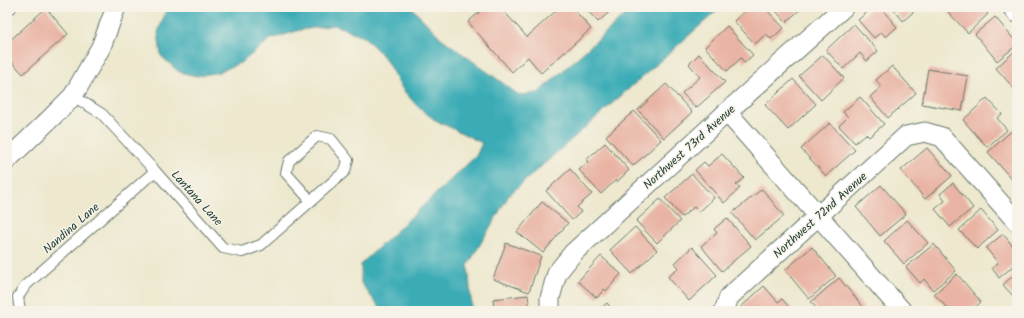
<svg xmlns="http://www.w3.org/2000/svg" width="1024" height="318" viewBox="0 0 1024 318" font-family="Kalam,sans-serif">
  <rect width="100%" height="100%" fill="#f7f3e8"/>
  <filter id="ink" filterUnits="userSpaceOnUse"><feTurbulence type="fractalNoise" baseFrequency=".025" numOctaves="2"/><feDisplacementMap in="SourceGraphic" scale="8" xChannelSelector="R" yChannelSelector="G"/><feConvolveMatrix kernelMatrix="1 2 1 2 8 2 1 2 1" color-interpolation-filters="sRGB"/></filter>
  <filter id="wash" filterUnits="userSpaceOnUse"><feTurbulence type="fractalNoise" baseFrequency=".012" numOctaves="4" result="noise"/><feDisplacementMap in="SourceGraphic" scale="16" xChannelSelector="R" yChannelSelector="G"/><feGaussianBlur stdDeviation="0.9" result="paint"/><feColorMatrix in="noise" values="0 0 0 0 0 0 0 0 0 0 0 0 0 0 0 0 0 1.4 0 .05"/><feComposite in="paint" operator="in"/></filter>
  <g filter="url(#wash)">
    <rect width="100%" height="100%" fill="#ede8ce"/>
    <path fill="#3bacb6" stroke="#2d7475" d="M168,7H411L441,38L519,95L538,93L634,7H721L509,195L468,265L472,311H382L361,283V264L476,156L482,143L466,135L435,120L418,107L403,90L384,57L364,37L335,25L300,30L271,39L242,62L219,72L197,76L179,72L161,56L158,32Z"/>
    <g id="blocks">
      <path fill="#e9b4a4" d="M485,7H500L527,37L560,7H572L591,29L541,73L528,57L512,72L468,22Z
        M584,7H615L598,22Z
        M749,7H764L784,28L771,39L766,34L755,44L734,21Z
        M772,7H803L786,22Z
        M873,7H880L897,27L886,37L881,32L874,38L858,20Z
        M892,7H919L903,21Z
        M953,7H981L988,14L968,33L948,12Z
        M46,8L68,34L23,74L10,60L7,62V40L8,42Z
        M995,17L1017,43V45L997,61L975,34Z
        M854,24L878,51L867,61L860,53L843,69L826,50Z
        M727,26L753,55L744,63L741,58L727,71L705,47Z
        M1017,49V92L996,68Z
        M699,54L725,82L696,108L682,93L700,77L689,64Z
        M823,55L844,78L821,100L799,76Z
        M892,66L916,93L888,118L870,97L881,87L876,80Z
        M928,69L968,76L962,111L922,104Z
        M793,79L816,104L788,130L765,105Z
        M666,84L692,112L664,138L638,110Z
        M860,97L884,124L869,137L866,134L855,143L839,126L848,117L843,112Z
        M987,98L1002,114L997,118L1007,130L987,147L963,120Z
        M634,111L661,140L633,166L606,136Z
        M830,123L855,150L826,176L801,149Z
        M1017,126V185L988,152Z
        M605,143L629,170L617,182L616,180L601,194L579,170L588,162L586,160Z
        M927,148L942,165H943L952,176L925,199L901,170Z
        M722,154L744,178L736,185L740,188L724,203L695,170L704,162L708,166Z
        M570,169L592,194L577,207L581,212L572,220L546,191Z
        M692,174L714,198L699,212L694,207L682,217L665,198Z
        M953,183L973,208L950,227L935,209L945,201L940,194Z
        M881,185L906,214L880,236L856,207Z
        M762,189L784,216L755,240L732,213Z
        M660,199L680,221L657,243L636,221Z
        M542,202L568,223L543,253L517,232Z
        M981,210L998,230L977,249L959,230Z
        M727,218L751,246L722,271L701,246L717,233L714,229Z
        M907,220L928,243L904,264L884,241Z
        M635,227L657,250L632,274L610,250Z
        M1003,234L1017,251V263L999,278L992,268L998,263L986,248Z
        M506,243L541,256L529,292L493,279Z
        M934,244L956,271L933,290L924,279L920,283L906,267Z
        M692,247L717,275L689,301L668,277L679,268L675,263Z
        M812,247L836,276L809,299L785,270Z
        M601,256L621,274L606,291L604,289L597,298L578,281Z
        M1017,272V294L1014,297L1003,285Z
        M957,274L981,302L971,311H950L934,294Z
        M839,278L864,308L860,311H819L811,302Z
        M764,286L778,302L782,299L793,311H744L741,307Z
        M528,295L530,311H494L493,299Z
        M607,303L613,311H598Z"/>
    </g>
  </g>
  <g filter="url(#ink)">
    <use href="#blocks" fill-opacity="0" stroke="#67796a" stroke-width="1"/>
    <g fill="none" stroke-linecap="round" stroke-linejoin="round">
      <defs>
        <path id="lane" d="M11,7V8
          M73,96L102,114L155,171L223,248L242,252L261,245L345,171L348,160L331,139L317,136L289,161L286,173L311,201
          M20,311L18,297L26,285L155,171"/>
        <path id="street" d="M1012,7L1017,13
          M727,112L902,311
          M7,160L52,117L73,96L101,47L116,7
          M550,311V298L557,273L573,253L727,112L844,7
          M724,311L729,297L906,136L925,132L942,137L1017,222"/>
      </defs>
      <use href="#lane" stroke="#67796a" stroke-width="12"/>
      <use href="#street" stroke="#67796a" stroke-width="21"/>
      <use href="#lane" stroke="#fff" stroke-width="10"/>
      <use href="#street" stroke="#fff" stroke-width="19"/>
    </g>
  </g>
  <g text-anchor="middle" stroke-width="3" stroke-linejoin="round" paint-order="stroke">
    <g font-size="12" fill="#1f3d34" stroke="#f7f3e8">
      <text transform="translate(689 147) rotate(-42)" y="4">Northwest 73rd Avenue</text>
      <text transform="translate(197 198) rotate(48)" y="4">Lantana Lane</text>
      <text transform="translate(820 215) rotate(-42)" y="4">Northwest 72nd Avenue</text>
      <text transform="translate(71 228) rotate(-41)" y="4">Nandina Lane</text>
    </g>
  </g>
  <rect width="1024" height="318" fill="none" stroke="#f7f3e8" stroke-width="24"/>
</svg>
